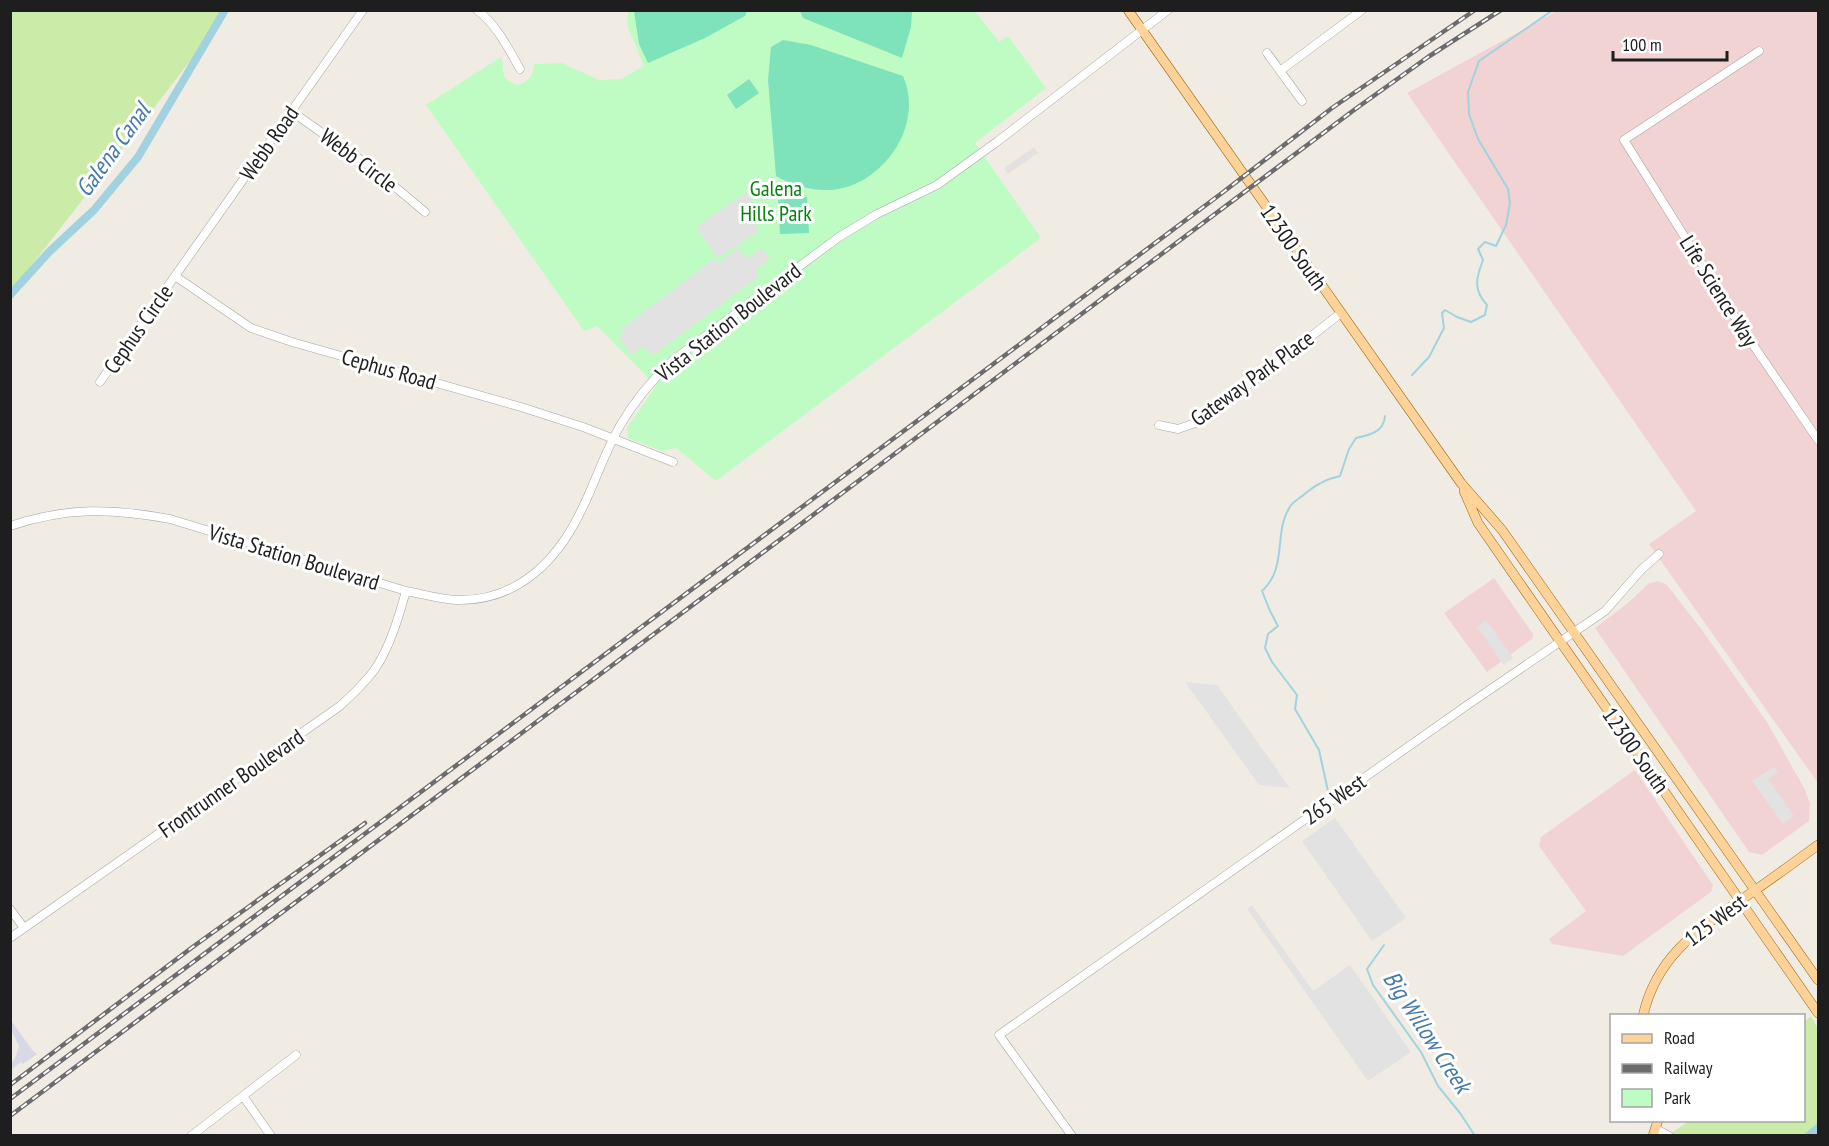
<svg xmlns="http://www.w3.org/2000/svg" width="1829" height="1146" viewBox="0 0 1829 1146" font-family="'PT Sans Narrow',sans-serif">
  <rect width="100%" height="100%" fill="#f0ece4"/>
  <path fill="#f1d3d3" d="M1557,11H1818V783L1649,544L1696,511L1407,93Z
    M1494,578L1533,634V638L1487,672L1444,613Z
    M1657,581L1666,584L1702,630L1767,722L1804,788L1810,803L1809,821L1762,855L1749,852L1595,628L1628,603L1648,584Z
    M1635,770L1713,885L1711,892L1623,956L1552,944L1549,939L1586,911L1539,846L1541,837Z"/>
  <path fill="#caeca8" d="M11,10L229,11L11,292L10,11Z
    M1811,1016L1818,1029V1135L1667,1136L1689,1121L1804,1120V1022Z"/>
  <path fill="#bffcc3" d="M628,11H975L999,42L1008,36L1046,88L975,143L1041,238L716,481L676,448L662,451L628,438L627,428L656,386L597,326L584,331L426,105L501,57C506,73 498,78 518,85C529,81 533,76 534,64L562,63L599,80L621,79L644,66L627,25Z"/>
  <path fill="#7ee2bb" d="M634,11V10L747,11L745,16L705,38L648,63L639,44Z
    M800,11H912L911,27L902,58L803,18Z
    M783,40L811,45L903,76C926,127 879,191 825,190C808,190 791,184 776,176L768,80L771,47Z
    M749,79L759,93L736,109L727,95Z
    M807,197L809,233L780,234L778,200Z"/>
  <path fill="#e2e2e2" d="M1034,147L1038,153L1008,174L1004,168Z
    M746,192L766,218L755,226L759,231L718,258L696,227Z
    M739,248L747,259L762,248L770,259L756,270L759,276L652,356L643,346L632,355L619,339L624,334L620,330L714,259L718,263Z
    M1486,620L1513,658L1504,665L1477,627Z
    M1185,682L1217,685L1290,788L1259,785Z
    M1774,767L1778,772L1768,779L1794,816L1783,824L1752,781Z
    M1335,818L1406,918L1372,941L1302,841Z
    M1252,905L1313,991L1350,965L1411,1052L1368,1081L1247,909Z"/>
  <path fill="#d8d8e6" d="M12,1022L33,1051L37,1054L23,1064L21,1062L12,1069L11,1064L16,1056L19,1046L11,1030V1023Z"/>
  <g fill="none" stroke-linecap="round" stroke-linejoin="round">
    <path stroke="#a2d2df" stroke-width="2" d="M1412,375L1429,357L1444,328L1442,313L1445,310L1457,317L1471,322L1485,315L1487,305C1473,290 1476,278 1483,260L1478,249L1485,242L1496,246L1506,225L1510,203L1508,189L1478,139L1469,114L1468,92L1479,61L1553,10
      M1328,791L1319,750L1295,709L1297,695L1272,662L1265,648L1268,634L1278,626L1270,611L1262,591C1289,567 1272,529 1292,504C1296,500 1303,496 1307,492C1318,483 1327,479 1340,476L1349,449L1356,438C1370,435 1384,432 1385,416
      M1384,945L1367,969L1373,985L1421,1052L1438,1086L1460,1113L1475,1136"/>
    <path stroke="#a2d2df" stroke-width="8" d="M10,295L49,252L94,210L138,157L225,10
      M1808,1136L1818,1128"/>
    <defs>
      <path id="minor" d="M477,10C497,25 508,48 520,69
        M1759,51L1624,140L1743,330L1818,440
        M1267,53L1302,101
        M1280,71L1362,10
        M291,111L376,171L425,212
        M175,276L251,328L292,342L521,407L583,427L673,462
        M100,382L363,10
        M1159,425L1178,429L1195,423L1259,377L1341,313
        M10,526C67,507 111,508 170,519L406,591C423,594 442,600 460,600C518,600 557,561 581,511C595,483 605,451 621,424C635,400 653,379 673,360L839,237L877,214L937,185L998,141L1168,10
        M10,909L24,928
        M10,938L340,706C352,695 365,683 375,669C390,647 399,616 406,591
        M243,1096L271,1136
        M1656,1129L1669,1136
        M191,1136L296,1055
        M1072,1136L999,1035L1466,706L1605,611L1641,570L1659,554"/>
      <path id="major" d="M1128,10L1461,483L1502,530L1818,980
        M1464,491L1478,523L1818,1013
        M1643,1016C1657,953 1702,927 1751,893C1773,878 1796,861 1818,845
        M1653,1136L1658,1120"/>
    </defs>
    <use href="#minor" stroke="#a5a5a5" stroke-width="9"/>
    <use href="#major" stroke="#996500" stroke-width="10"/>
    <use href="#minor" stroke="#fff" stroke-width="8"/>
    <use href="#major" stroke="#ffd29a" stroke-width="9"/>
    <defs>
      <path id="rail" d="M10,1085L194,946L365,823
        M10,1099L1222,193L1332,108L1475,10
        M10,1116L1354,110L1428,57L1501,10"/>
    </defs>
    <use href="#rail" stroke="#6c6c6c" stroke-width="4.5"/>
    <use href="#rail" stroke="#fff" stroke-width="2" stroke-dasharray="7" stroke-linecap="butt"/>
  </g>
  <g text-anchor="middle" stroke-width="6" stroke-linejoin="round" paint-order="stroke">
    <g font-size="22" fill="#1e1e1e" stroke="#fff">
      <text transform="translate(269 143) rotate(-55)" y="8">Webb Road</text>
      <text transform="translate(359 160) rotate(37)" y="8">Webb Circle</text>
      <text transform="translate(1294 247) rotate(55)" y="8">12300 South</text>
      <text transform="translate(1719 291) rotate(58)" y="8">Life Science Way</text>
      <text transform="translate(728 322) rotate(-38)" y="8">Vista Station Boulevard</text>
      <text transform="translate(138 329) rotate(-55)" y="8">Cephus Circle</text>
      <text transform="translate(389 369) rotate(16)" y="8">Cephus Road</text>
      <text transform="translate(1252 378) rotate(-36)" y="8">Gateway Park Place</text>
      <text transform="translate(294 557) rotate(17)" y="8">Vista Station Boulevard</text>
      <text transform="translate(1636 750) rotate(55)" y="8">12300 South</text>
      <text transform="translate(231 783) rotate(-35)" y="8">Frontrunner Boulevard</text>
      <text transform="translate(1334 799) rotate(-35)" y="8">265 West</text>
      <text transform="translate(1715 920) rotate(-37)" y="8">125 West</text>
    </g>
    <g font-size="22" fill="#07820f" stroke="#fff">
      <text x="776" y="196">Galena<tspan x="776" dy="25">Hills Park</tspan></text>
    </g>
    <g font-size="24" font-style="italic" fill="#4379ab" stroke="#fff">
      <text transform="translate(113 150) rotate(-54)" y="8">Galena Canal</text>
      <text transform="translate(1427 1032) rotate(57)" y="8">Big Willow Creek</text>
    </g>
  </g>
  <rect width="1829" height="1146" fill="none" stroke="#1e1e1e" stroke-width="24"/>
  <rect x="1610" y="1014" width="195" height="108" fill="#ffffff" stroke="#a5a5a5" stroke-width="1.5"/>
  <rect x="1622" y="1034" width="30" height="9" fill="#ffd29a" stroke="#a5a5a5" stroke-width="1.5"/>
  <text x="1664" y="1044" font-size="18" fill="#1e1e1e">Road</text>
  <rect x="1622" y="1064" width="30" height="9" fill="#6c6c6c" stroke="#a5a5a5" stroke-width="1.5"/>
  <text x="1664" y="1074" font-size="18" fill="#1e1e1e">Railway</text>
  <rect x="1622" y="1089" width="30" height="18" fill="#bffcc3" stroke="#a5a5a5" stroke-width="1.5"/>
  <text x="1664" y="1104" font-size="18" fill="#1e1e1e">Park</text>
  <path d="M1613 51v9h114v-9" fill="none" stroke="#1e1e1e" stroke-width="3"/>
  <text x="1622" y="51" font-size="18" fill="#1e1e1e" stroke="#ffffff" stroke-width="4.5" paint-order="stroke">100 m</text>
</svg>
